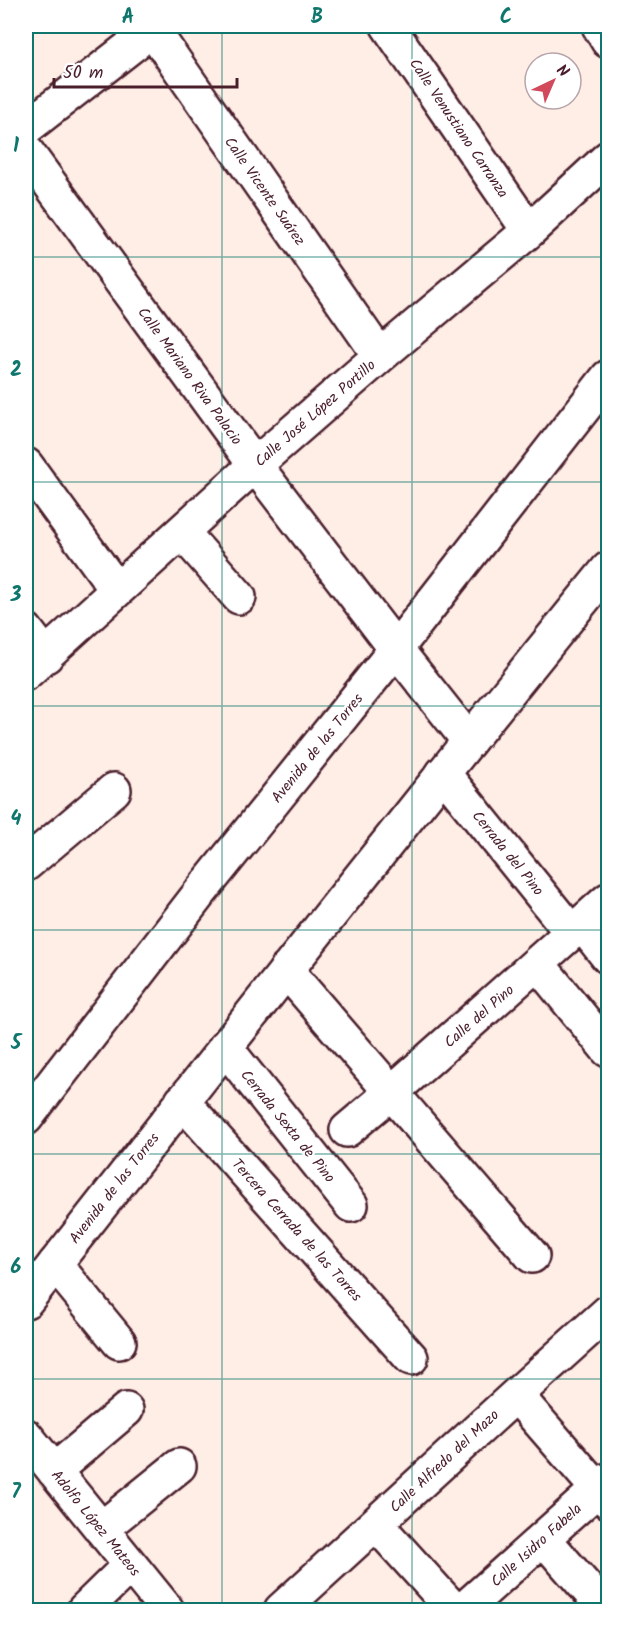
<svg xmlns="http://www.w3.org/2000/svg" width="634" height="1636" viewBox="0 0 634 1636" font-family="Kalam,sans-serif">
  <rect width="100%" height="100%" fill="#feeee6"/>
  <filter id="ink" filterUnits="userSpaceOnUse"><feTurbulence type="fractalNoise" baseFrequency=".0167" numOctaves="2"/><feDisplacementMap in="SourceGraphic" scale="12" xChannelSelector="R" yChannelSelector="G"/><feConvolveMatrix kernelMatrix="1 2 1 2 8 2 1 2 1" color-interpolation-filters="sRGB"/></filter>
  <g filter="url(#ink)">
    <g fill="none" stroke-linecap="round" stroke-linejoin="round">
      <defs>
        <path id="minor" d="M150,26L380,356
          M388,26L529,231
          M599,26L608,41
          M26,128L157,26
          M26,151L255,465L396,649L469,741
          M26,465L117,590
          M182,532L239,597
          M26,630L46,656
          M26,673L255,465L380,356L529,231L608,158
          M443,773L572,933
          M26,864L114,790
          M582,924L608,957
          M538,964L608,1050
          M286,970L532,1256
          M225,1047L351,1205
          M182,1101L411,1358
          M347,1130L392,1092L608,900
          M55,1264L119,1342
          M516,1395L608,1501
          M26,1436L167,1610
          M54,1471L126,1410
          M376,1524L454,1610
          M101,1529L179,1466
          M544,1539L606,1610
          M84,1610L130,1565
          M281,1610L516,1395L608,1312
          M463,1610L608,1480"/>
        <path id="major" d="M26,1118L199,894L396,649L608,377
          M26,1301C218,1056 411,811 608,569"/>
      </defs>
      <use href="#minor" stroke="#4a1f2b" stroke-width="38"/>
      <use href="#major" stroke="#4a1f2b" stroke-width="38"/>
      <use href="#minor" stroke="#fff" stroke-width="33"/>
      <use href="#major" stroke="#fff" stroke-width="33"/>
    </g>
  </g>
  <path fill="none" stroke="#0f766e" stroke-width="1.5" stroke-opacity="0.55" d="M222,26V1610M412,26V1610M26,257H608M26,482H608M26,706H608M26,930H608M26,1154H608M26,1379H608"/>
  <g text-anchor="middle" stroke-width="5" stroke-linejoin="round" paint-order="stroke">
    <g font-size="15" fill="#4a1f2b" stroke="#fff">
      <text transform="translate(459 128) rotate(56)" y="5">Calle Venustiano Carranza</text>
      <text transform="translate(265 191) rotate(55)" y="5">Calle Vicente Suárez</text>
      <text transform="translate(190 376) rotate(54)" y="5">Calle Mariano Riva Palacio</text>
      <text transform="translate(315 413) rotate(-41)" y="5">Calle José López Portillo</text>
      <text transform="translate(317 748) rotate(-51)" y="5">Avenida de las Torres</text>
      <text transform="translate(508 853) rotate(51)" y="5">Cerrada del Pino</text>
      <text transform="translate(479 1016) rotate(-41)" y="5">Calle del Pino</text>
      <text transform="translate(288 1126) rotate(51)" y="5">Cerrada Sexta de Pino</text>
      <text transform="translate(114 1188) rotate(-52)" y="5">Avenida de las Torres</text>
      <text transform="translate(297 1230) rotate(48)" y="5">Tercera Cerrada de las Torres</text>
      <text transform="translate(444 1461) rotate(-43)" y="5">Calle Alfredo del Mazo</text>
      <text transform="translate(96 1523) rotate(51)" y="5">Adolfo López Mateos</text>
      <text transform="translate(536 1545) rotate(-42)" y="5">Calle Isidro Fabela</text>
    </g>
  </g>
  <rect width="634" height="1636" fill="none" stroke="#fff" stroke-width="66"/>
  <g transform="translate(553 81) rotate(44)"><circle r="28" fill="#ffffff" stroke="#b7a5aa" stroke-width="1.5"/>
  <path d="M0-4.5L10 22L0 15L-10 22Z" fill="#d1495b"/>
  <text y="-9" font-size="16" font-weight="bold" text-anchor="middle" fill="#4a1f2b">N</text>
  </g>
  <path d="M54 78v9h183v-9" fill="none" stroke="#4a1f2b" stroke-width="3"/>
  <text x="63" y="78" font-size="18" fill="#4a1f2b" stroke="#ffffff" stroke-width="4.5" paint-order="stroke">50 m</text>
  <rect x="33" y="33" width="568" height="1570" fill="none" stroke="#0f766e" stroke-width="2"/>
  <g font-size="20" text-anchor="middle" font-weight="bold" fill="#0f766e">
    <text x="128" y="23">A</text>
    <text x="317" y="23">B</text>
    <text x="506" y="23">C</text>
    <text x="16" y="152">1</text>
    <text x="16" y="376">2</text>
    <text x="16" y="601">3</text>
    <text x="16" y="825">4</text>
    <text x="16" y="1049">5</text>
    <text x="16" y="1273">6</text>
    <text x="16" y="1498">7</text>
  </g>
</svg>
